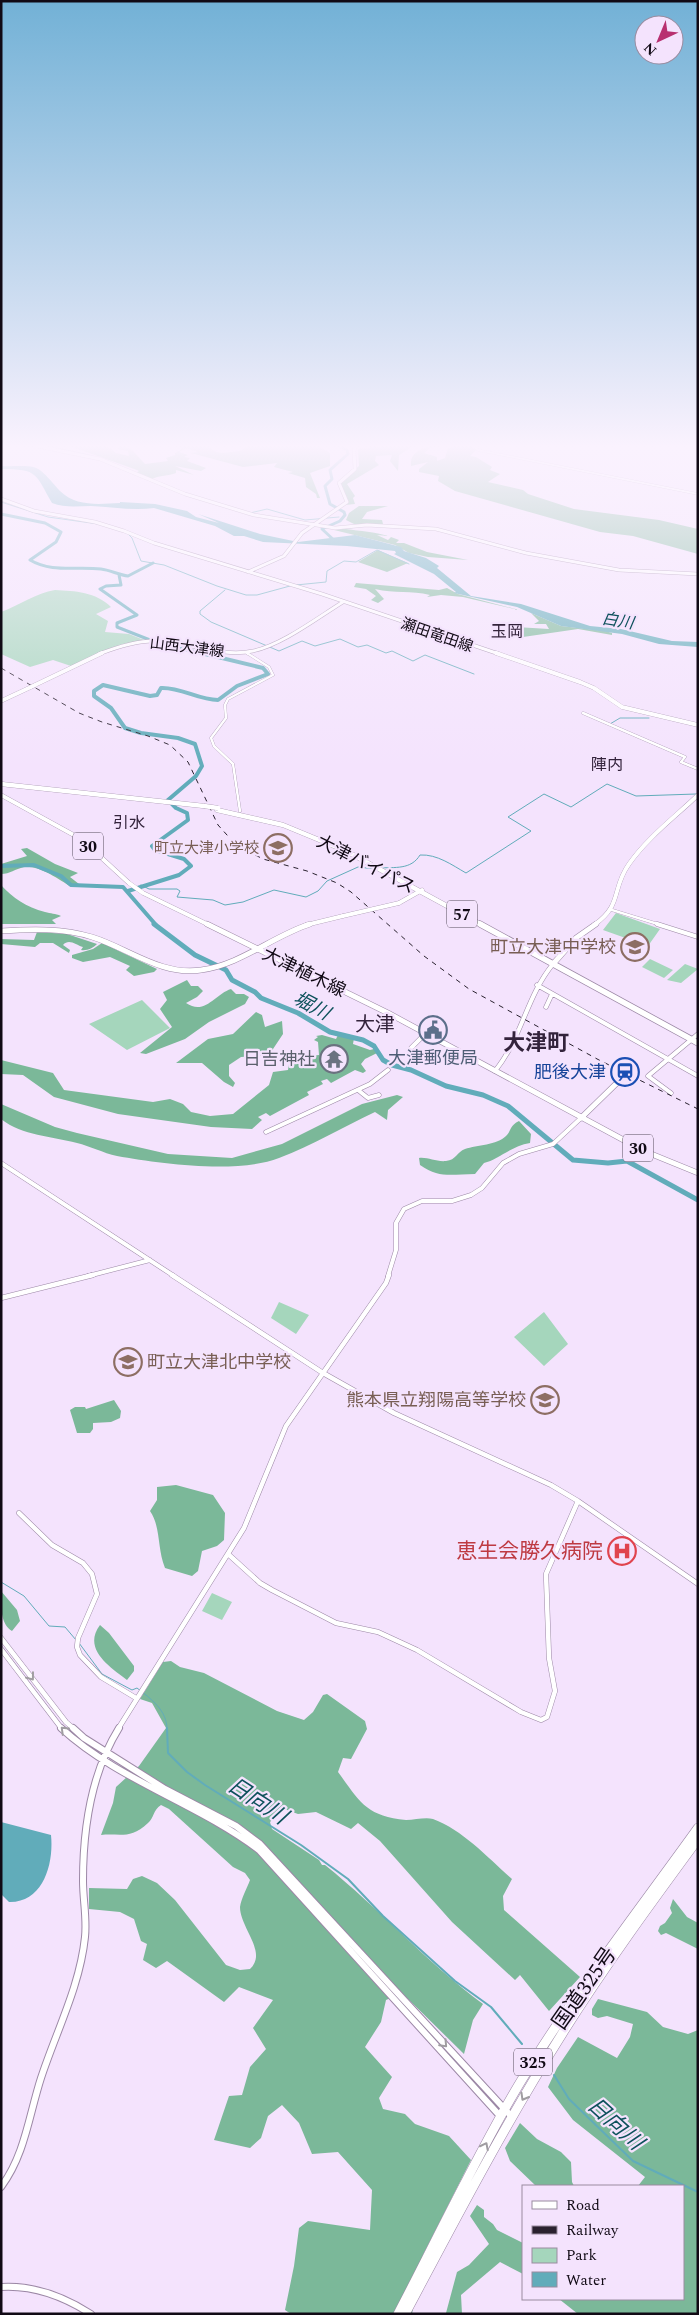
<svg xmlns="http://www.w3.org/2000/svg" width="699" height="2315" viewBox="0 0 699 2315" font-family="Spectral,'Noto Sans JP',serif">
  <rect width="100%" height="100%" fill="#f4e3fd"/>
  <path fill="#a5d6bc" d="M55,590C75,591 96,592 111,607L96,614L108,621L105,632L129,634L144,640L121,645L71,666L53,660L30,667L1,654V612C20,605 36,593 55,590Z
    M616,913L660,929L648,946L603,930Z
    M650,959L673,970L664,978L642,967Z
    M685,964L698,969L681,983L667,980Z
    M142,1000L170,1028L127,1050L89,1024Z
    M279,1302L309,1315L296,1334L271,1318Z
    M544,1312L568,1344L544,1366L514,1337Z
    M212,1593L232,1602L222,1620L202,1611Z"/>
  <path fill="#7bb899" d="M64,444H110L107,446L116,453L129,456L128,451L117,449L122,445L132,450L145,464L168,461L166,458L175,455V453L184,448L164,444H204L216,452L222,453L240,451L245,448V444H314L330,453V466L310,473L320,498H317L316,494L306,487L305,478L288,473L293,472L274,467L277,463L243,467L191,453L198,452L186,448L179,452L188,455L184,457L190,458L187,461L206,468L201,471L175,466L194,475L176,470V473C168,476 160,475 152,479L136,473L139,471L137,470Z
    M371,444L379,447L417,444L399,455L398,471L390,461L392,455L376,456L375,461L379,465L347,484L355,496L353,498L355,504L345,505L348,501L340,485V481L359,466L358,449L370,448L369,445Z
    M431,444L449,445L430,448L424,453L437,457V461L445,458L448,448L468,444L476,450L470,456L476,457L492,467L490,470L500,474L488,482L523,490L528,494L574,509L659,520L698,529V554L633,536L600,532L455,491L438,481L439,476L419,472V469L428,462L411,466C410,451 421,451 431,444Z
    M359,506H388L367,512L362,519L382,520L383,524H354L346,520L349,513Z
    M368,526L346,529C361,531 374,532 389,536L377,535L388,540L391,537L399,540L396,543H404L427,552L468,560L428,557L409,553L395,545L334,530Z
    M378,550L408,563L387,572L358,562Z
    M356,583L439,590L447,588L458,594L519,610L463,597L441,595L427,597L430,595C411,590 395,594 375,589L384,599L378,603L371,600L376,596L366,589L354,587Z
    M531,613L561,626L605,631L612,633V635L578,629L523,637V632L503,631L516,627L549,629L546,624H534L539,621Z
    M27,848L55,864L78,873L70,877L79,884L71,887C59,879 38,865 24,867C15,869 10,874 1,874V864L27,856L21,849Z
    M1,885C13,898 26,907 45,912C51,914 55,913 61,916L52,920L56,924H1Z
    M37,932L67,934L97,944C93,948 87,951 81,950L83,947C76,945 69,938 63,945L70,950L69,953L53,943H40L35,947L1,944V939L34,940Z
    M102,943L157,969L154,972L134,976L126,970L130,966L110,957L83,962L72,958V955L93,949Z
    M187,980L191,986H198L203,991L197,997L186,1003C205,1016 215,994 231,989L236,994H244L249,997L245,1004L209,1022L185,1039L146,1054L140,1053L172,1027L160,1009L167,1000L163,992Z
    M256,1012L262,1015L265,1027L282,1021L283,1034L269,1055L241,1057L229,1065V1076L235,1083L233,1087L224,1082L202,1063H176L208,1039L233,1034Z
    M322,1035L336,1039L338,1035L354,1038L353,1044L370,1050L374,1049L377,1053L365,1059L361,1064L366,1071L363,1073L355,1070L331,1083L327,1079L321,1081L323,1084L307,1092L309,1095L270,1116L266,1113L258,1117L262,1120L252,1129L211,1127L118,1114L54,1097L23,1075L1,1074V1060L53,1073L64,1090L153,1102L170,1099L183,1104L191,1112L210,1116L233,1114L269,1085L273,1072L288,1070L289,1064C296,1060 300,1054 307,1052L309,1056L319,1055L318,1042L314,1040L318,1037L316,1036Z
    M397,1095L403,1097L388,1110L387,1120L375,1112C343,1127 313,1145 279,1158C238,1174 161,1164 117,1156C103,1153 90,1146 77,1143C51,1136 23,1136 1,1119V1104L55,1127L77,1133L168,1154L232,1158L282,1144L362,1104Z
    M519,1121L531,1134L530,1143C511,1146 498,1160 484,1163L475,1174C452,1174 440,1179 420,1165L419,1158C428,1157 436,1162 446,1161C456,1160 457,1152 465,1149C477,1145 497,1145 506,1136C512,1130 509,1126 519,1121Z
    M114,1400L121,1411L120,1418L111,1422L93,1423V1429L90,1433H77L70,1410L75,1407H85L86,1409Z
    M176,1485L213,1495L225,1513L224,1540L217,1546L202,1551L198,1571L192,1576L165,1568C157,1548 161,1527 150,1511L157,1500V1487Z
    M1,1591L17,1610L20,1621L12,1631C0,1624 1,1605 1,1591Z
    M100,1625L109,1633L134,1666V1671L127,1680C110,1667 82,1649 100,1625Z
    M171,1661L180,1667L204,1673L277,1711L304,1720L313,1712L323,1695L327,1694L365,1721L367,1729L351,1759L343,1758L338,1772C360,1802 366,1816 406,1820C415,1820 425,1817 433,1819C463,1830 488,1858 512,1879L503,1896L504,1910L580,1977L549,2011L520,1975L515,1980L452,1922L380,1841L358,1823L351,1829L316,1812L298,1814L284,1809L270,1822L272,1829L319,1860L322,1865H325C380,1909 426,1962 483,2004L473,2020L464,2054L402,1993L386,2000L381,2022L365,2047L392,2077L379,2098L383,2109L405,2114L415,2124L449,2136L471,2160L423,2255L412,2314H291L285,2310L294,2266L299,2228L308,2221L370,2230L372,2190L338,2152L312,2154L299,2123L282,2105L268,2116L261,2138L250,2148L214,2140L229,2096L242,2095L250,2067L266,2049L253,2028L273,2000L239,1987L224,2002L167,1961L156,1968L143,1960L147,1944L141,1941L134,1919L120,1912L89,1909V1888L127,1889L133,1879L142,1876L157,1883L175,1900L226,1965L240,1970L250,1969C268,1952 240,1928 240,1907C241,1899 247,1888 250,1880L245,1873L233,1867L169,1809L161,1805C153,1810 154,1818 148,1823C130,1840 120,1833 101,1835L113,1803L116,1787L139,1766L166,1728L152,1703L140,1699L163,1662Z
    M673,1899L687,1917L698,1923V1949L666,1933L661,1935L658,1931L660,1926L665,1923L672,1913L670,1908Z
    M598,1999L647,2012L663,2027L688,2034L698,2030V2314H578L559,2299H683V2186H638L645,2177L573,2120L548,2087L557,2068L578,2037L617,2058L630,2037L633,2024L607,2016L598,2018L592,2015V2009Z
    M520,2123L537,2139L561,2152L571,2162L572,2182L574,2186H536L510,2161L505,2148Z
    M477,2205L484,2210V2217L493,2224L497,2230L523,2243V2274L500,2262L461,2295L462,2314H436L446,2313L457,2272L469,2265L489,2244L470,2216Z"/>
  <path fill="#61acba" d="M2,466C12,467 24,465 33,467C43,469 53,484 60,491C76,507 99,504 120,503V502L155,504L187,511L196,517L219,523L198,514L260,534L298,542L355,535L401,547L404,551L426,558L439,566L437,568L471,596L521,604L590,626L621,629L672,641L698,642V647L659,644L622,634L561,626L517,607L454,593L456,592L434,574L394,554L396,553L395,551L347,546L263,542L244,536H234L215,526L154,508C134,511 112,507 91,506C78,506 65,508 52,503C35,474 39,469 1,469Z
    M1,1822L51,1835C54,1864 43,1903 9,1902L1,1894Z"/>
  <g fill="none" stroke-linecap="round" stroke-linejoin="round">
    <path stroke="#61acba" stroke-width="1" d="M39,444L89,455
      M1,502L48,517L98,524
      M250,513L267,509L305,520L339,517
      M128,534L132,538L141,561L164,565L217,586L246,595H257L290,586
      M296,585L326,582L327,571L344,561L356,562L377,550L409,564
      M225,590L200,611V614L211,622L279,651L302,641L315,646L340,639L358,647L367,645L386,653L392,651L413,661L425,655L474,674
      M610,724L620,718H649
      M379,868C395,867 411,870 420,855C437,854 452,865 466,873L531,831L508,817L544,794L571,807L607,784L636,796L696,794
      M141,885L149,889H177L180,891L177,897L213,900L225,905L243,902L274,890L306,897L318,891L327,881L358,867L375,869
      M1,1582L24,1596L49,1626L65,1627L76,1640
      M79,1643L102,1674L132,1690L137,1688C151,1699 167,1710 167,1729"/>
    <path stroke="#61acba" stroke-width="2" d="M167,1728L168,1753L187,1772L205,1785L301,1845L348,1879L383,1916L455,1981L491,2007L522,2044
      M554,2075L569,2099L633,2161L698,2192"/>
    <path stroke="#61acba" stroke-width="3" d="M336,444L347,450L348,454L330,470L332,479L325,486L330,504L344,512L345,515L340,521L322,529L336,542
      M1,514L45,523L61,532L56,542L30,560C52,573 76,566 101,569C110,570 119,575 128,576L153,563
      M119,575L121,585L106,586L100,589L137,615L117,623V627L150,640
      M155,643L206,654"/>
    <path stroke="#61acba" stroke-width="4" d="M1,866L34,865L61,876L71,885L123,887L156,925
      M128,891L179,875L191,866L184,859L155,850L152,846L188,820L187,813L176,808L168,800L196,776L202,766L195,744L178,738L141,733L125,728L111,708L94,696V691L103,685L150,696L157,695L161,688C181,687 198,700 218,700L237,686L268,674L263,668L201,653"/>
    <path stroke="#61acba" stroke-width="5" d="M154,924L195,955L226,970L232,980L255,992L261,998L298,1013L330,1032L363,1040L374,1046L383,1060L392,1065L411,1070L446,1086L483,1095L508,1106L573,1160L608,1163L627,1161L698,1200"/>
    <defs>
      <path id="minor-far4" d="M470,444L478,450L698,494
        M246,652L248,654"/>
      <path id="minor-far3" d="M583,713L685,757L681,762L698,769
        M240,811L233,764L214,746L211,738L226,718L225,705L228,699L273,675L269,667L247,653
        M612,910L661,925"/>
      <path id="minor-far2" d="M657,924L698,937
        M537,985L698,1076
        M546,1007L552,994
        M411,1048L425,1034
        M495,1071C522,1038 526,997 553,964
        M358,1090L368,1098L379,1095
        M671,1093L648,1076L698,1034
        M266,1132L370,1084L388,1070
        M1,1163L174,1276
        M88,1276L150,1260
        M388,1276L396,1250V1223L404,1209L422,1201H452L471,1195L482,1188L503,1163L519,1154L553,1144L581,1118"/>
      <path id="minor-far1" d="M172,1275L323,1373L394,1413L551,1485L578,1501L698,1584
        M1,1298L93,1275
        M19,1513L52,1545L83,1563L92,1574L97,1594L78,1638L77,1647L80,1655L101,1677L136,1698
        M228,1554L260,1583L272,1590L336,1623L378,1632L417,1650L521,1712L541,1720L547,1717L555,1691L549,1658L546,1574L578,1501
        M1,1638L66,1722L74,1729
        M1,1649L62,1729
        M118,1729L244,1528L286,1426L386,1283L389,1275"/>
      <path id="minor" d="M61,1728C119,1781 197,1803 259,1850L500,2116
        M73,1728L84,1738L165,1789L236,1826L260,1844L512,2117
        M1,2187C25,2155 29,2115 41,2078C56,2032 80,1986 85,1937C87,1918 83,1900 83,1881C83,1829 91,1773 119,1728
        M1,2287C34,2285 63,2296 91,2314"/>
      <path id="major-far2" d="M27,444L100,459L185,494L254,515L335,528L367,525L436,529L526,553L619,570L698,574
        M1,499L34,511L95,522L124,531L154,543L322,594L499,654
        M248,572L284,556L302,533L347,502L339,483L355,469L354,450L357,444
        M99,654C117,647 135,641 154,641C187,641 220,658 253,651C282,645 317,618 343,602"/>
      <path id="major-far1" d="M496,653L580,682L594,688L622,707L698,725
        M35,685L102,653
        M1,701L31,687
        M1,795L81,839L129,883L143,893L209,925
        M399,903L422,890
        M306,925L343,916
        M594,925C623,905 611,889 629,864C648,837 675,817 698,795"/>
      <path id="major" d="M207,924L388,1013L644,1151L698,1173
        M1,931C31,929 63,928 92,937C128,948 161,976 201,970C240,965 273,936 310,924
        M553,964L576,938L596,924
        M581,1118L621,1079"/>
      <path id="highway-far2" d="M1,784L204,806
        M217,810L283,825L346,851L482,925"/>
      <path id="highway-far1" d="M480,924L698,1043"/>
      <path id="highway" d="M398,2314C438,2238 474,2160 518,2086C572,1996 637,1913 698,1828
        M405,2314C455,2220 505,2124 562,2034C604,1967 651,1903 698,1839"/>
    </defs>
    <use href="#minor-far4" stroke="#9c88a6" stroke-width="2.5"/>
    <use href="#minor-far3" stroke="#9c88a6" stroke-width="3"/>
    <use href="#minor-far2" stroke="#9c88a6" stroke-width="5"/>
    <use href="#minor-far1" stroke="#9c88a6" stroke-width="5.5"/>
    <use href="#minor" stroke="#9c88a6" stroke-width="8"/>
    <use href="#major-far2" stroke="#9c88a6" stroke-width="4"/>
    <use href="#major-far1" stroke="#9c88a6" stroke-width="4.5"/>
    <use href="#major" stroke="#9c88a6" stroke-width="6"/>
    <use href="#highway-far2" stroke="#9c88a6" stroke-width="5"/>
    <use href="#highway-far1" stroke="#9c88a6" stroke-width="7"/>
    <use href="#highway" stroke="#9c88a6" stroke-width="10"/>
    <use href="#minor-far4" stroke="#fff" stroke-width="2"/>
    <use href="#minor-far3" stroke="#fff" stroke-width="2.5"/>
    <use href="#minor-far2" stroke="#fff" stroke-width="4"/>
    <use href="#minor-far1" stroke="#fff" stroke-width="4.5"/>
    <use href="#minor" stroke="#fff" stroke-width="6"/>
    <use href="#major-far2" stroke="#fff" stroke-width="3"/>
    <use href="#major-far1" stroke="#fff" stroke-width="4"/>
    <use href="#major" stroke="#fff" stroke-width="5"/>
    <use href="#highway-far2" stroke="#fff" stroke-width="4.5"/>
    <use href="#highway-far1" stroke="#fff" stroke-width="5.5"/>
    <use href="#highway" stroke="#fff" stroke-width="9"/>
    <path stroke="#2a222f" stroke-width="1" stroke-dasharray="5 5" stroke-linecap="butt" d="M1,668L79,713L102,722L148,736L170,745L188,762L218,825L236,845L263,859L307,871L337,883L351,892L424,956L469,989L599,1060L698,1109"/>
    <defs>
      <path id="major-bridge" d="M31,687L35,685
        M343,916L399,903"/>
      <path id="highway-bridge" d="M204,806L218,808"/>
    </defs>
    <use href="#major-bridge" stroke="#9c88a6" stroke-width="4.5" stroke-linecap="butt"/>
    <use href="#highway-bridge" stroke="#9c88a6" stroke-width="5" stroke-linecap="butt"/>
    <use href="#major-bridge" stroke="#fff" stroke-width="4"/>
    <use href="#highway-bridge" stroke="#fff" stroke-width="4.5"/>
  </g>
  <defs><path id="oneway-chevron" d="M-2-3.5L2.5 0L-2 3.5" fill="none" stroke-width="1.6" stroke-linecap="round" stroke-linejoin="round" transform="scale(1.25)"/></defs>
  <g stroke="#a09da1">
    <use href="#oneway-chevron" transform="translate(31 1677) rotate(53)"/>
    <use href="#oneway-chevron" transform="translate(64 1730) rotate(-136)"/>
    <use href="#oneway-chevron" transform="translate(444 2044) rotate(47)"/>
    <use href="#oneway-chevron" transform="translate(524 2097) rotate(120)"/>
    <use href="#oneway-chevron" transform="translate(485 2146) rotate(-63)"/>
  </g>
  <linearGradient id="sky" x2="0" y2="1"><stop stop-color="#72b1d6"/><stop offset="0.58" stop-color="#faf2fe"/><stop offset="1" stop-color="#faf2fe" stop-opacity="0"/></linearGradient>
  <rect width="699" height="769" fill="url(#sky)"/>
  <defs>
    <symbol id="school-ring" viewBox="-11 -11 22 22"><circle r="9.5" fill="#f4e3fd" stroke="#8d6e63" stroke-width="1.5"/><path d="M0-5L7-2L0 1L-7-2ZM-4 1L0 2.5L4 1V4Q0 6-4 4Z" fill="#8d6e63"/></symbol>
    <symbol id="civic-ring" viewBox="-11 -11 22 22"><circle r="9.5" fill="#f4e3fd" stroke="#5c6f8a" stroke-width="1.5"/><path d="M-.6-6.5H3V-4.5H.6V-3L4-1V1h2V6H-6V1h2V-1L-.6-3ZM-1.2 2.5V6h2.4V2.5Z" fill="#5c6f8a"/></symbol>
    <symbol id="temple-ring" viewBox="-11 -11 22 22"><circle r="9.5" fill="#f4e3fd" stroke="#6b7280" stroke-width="1.5"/><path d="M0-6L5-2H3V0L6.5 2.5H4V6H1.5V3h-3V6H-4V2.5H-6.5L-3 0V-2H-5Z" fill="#6b7280"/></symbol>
    <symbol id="station-ring" viewBox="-11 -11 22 22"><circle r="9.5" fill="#f4e3fd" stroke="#1a4fb4" stroke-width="1.5"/><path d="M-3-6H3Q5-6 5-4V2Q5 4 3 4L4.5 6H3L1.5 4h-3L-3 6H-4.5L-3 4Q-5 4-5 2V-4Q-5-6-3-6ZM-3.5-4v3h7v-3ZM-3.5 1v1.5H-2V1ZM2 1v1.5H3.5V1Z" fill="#1a4fb4"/></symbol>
    <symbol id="hospital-ring" viewBox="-11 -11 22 22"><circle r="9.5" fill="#f4e3fd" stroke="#e0444e" stroke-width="1.5"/><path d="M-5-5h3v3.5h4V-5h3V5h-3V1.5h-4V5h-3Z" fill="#e0444e"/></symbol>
  </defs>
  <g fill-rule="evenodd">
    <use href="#school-ring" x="262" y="832" width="32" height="32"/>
    <use href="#school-ring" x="619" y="931" width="32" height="32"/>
    <use href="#civic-ring" x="417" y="1014" width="32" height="32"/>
    <use href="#temple-ring" x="318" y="1043" width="32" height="32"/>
    <use href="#station-ring" x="609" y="1056" width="32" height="32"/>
    <use href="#school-ring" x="112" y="1346" width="32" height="32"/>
    <use href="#school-ring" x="529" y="1384" width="32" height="32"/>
    <use href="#hospital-ring" x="606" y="1535" width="32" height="32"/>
  </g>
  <g text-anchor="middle" stroke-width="4.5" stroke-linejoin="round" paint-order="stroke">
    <g font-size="15" fill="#110a15" stroke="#f4e3fd">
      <text transform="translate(437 635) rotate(19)" y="5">瀬田竜田線</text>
      <text transform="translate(187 647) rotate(7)" y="5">山西大津線</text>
    </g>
    <g font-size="15" fill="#785e54" stroke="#f4e3fd" text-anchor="end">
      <text x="259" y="853">町立大津小学校</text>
    </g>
    <g font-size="16" font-style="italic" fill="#0d515b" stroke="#f4e3fd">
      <text transform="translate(618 620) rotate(9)" y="6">白川</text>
    </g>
    <g font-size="16" fill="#33233b" stroke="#f4e3fd">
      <text x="507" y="637">玉岡</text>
    </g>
    <g font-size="16" fill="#33233b" stroke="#f4e3fd">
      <text x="607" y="770">陣内</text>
      <text x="129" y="828">引水</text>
    </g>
    <g fill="#f4e3fd" stroke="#554b5b" stroke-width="1">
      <rect x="73" y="832.5" width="30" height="27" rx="4"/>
      <rect x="447" y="900.5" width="30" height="27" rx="4"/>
      <rect x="623" y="1134.5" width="30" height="27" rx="4"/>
      <rect x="514" y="2048.5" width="38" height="27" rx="4"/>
    </g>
    <g font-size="16" font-weight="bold" fill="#110a15">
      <text x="88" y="852">30</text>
      <text x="462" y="920">57</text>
      <text x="638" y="1154">30</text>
      <text x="533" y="2068">325</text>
    </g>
    <g font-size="18" fill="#110a15" stroke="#f4e3fd">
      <text transform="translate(366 864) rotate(27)" y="6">大津バイパス</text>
      <text transform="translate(304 972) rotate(26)" y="6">大津植木線</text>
    </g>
    <g font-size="18" fill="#785e54" stroke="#f4e3fd" text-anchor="end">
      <text x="616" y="953">町立大津中学校</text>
      <text x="147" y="1368" text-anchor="start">町立大津北中学校</text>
      <text x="526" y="1406">熊本県立翔陽高等学校</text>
    </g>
    <g font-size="18" fill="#4e5e75" stroke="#f4e3fd">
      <text x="433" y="1064">大津郵便局</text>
    </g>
    <g font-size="18" fill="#5b616d" stroke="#f4e3fd" text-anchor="end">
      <text x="315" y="1065">日吉神社</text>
    </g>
    <g font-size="18" fill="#164399" stroke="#f4e3fd" text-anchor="end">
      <text x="606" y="1078">肥後大津</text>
    </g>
    <g font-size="19" font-style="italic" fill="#0d515b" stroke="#f4e3fd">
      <text transform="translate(312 1005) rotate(28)" y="7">堀川</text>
    </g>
    <g font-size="20" fill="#33233b" stroke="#f4e3fd">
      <text x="375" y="1031">大津</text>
    </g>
    <g font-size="21" fill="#be3a42" stroke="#f4e3fd" text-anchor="end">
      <text x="603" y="1558">恵生会勝久病院</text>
    </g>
    <g font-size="21" fill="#110a15" stroke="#f4e3fd">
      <text transform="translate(584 1988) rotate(-55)" y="7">国道325号</text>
    </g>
    <g font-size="22" font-weight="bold" fill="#33233b" stroke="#f4e3fd">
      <text x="536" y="1050">大津町</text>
    </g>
    <g font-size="22" font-style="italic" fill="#0d515b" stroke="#f4e3fd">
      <text transform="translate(258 1800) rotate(33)" y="8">日向川</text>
      <text transform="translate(616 2123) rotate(42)" y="8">日向川</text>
    </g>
  </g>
  <rect width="699" height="2315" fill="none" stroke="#110a15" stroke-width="5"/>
  <rect x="522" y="2185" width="162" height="115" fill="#f4e3fd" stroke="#998ca0"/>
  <rect x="532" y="2201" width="25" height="8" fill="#ffffff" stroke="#998ca0"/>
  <text x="566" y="2210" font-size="15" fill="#110a15">Road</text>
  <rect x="532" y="2226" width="25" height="8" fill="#2a222f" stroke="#998ca0"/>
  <text x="566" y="2235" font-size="15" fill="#110a15">Railway</text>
  <rect x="532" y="2248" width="25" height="15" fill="#a5d6bc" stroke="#998ca0"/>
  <text x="566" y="2260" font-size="15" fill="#110a15">Park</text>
  <rect x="532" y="2272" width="25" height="15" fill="#61acba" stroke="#998ca0"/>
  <text x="566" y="2285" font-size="15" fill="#110a15">Water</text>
  <g transform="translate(659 40) rotate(224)"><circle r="24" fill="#f4e3fd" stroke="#998ca0"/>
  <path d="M0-4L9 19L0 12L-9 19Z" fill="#b83070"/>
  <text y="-8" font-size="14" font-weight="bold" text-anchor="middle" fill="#110a15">N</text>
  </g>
</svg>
